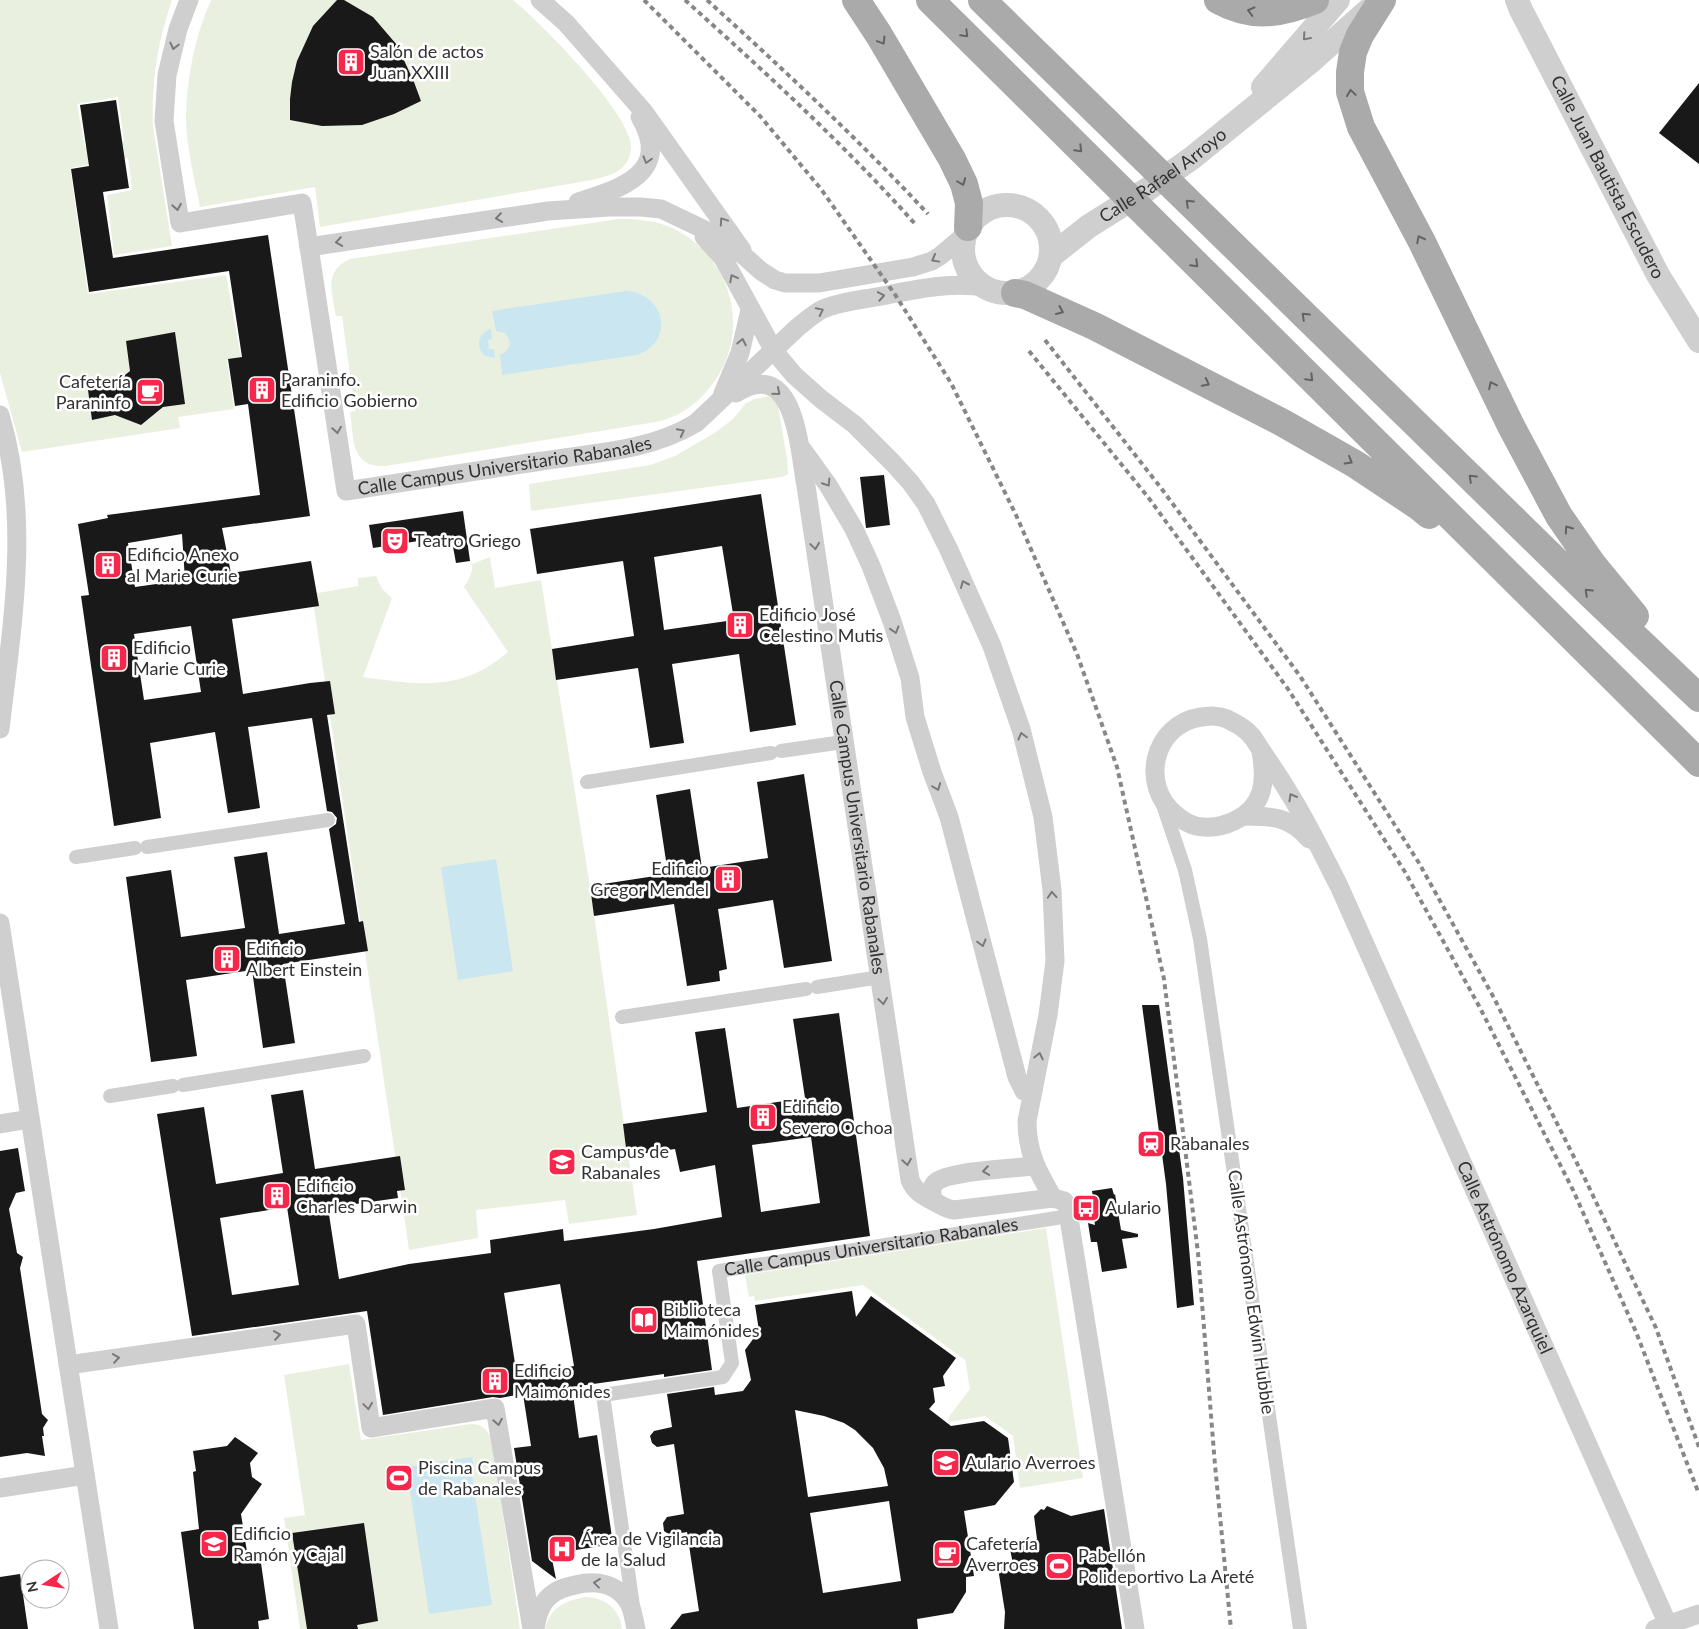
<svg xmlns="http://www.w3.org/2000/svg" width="1699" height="1629" viewBox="0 0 1699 1629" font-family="Lato,sans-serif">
  <rect width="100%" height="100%" fill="#fff"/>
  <path fill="#eaf0df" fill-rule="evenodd" d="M0,0H172C158,41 151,82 153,126L172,246L114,255L107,195L132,190L128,158L70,168L88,294L226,275L241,357L227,360L234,409L178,417L180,428L22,452L0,373ZM118,97L124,141L85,147L77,104Z
    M211,0H513C539,21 635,117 631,149C628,172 611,175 592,180L320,227L315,187L200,207C194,177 186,146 186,116C187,76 195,36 211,0Z
    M618,219C636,219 654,220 670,227C735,256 754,338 707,391C693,407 676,418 656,422L386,466C350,468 354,439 350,412L355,411L342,316H336C332,293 323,271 350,259Z
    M768,396L774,400L778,406L787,458L788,474L782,477L531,511L529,484L650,465L675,456L716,432L733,419L746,403L755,399Z
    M490,557L495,588L541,580L589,880L637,1215L569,1224L565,1200L476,1210L478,1238L409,1250L312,594L358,586V578L376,576L382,589L392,598L363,677C419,685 462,692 508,652L464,587C469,579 473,573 472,564Z
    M1046,1228L1083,1478L1020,1488L1013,1436L985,1416L949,1422L948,1418L970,1389L965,1360L863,1285L755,1301L754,1296L749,1297L745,1275Z
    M349,1364L361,1440L471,1424C483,1424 488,1430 492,1441L520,1629H300L284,1518L305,1515L284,1375Z
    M584,1597C604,1597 620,1608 622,1629H545C551,1607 563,1602 584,1597Z"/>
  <path fill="#cae6f1" d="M626,291C666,293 675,342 637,355L502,375L500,355C510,351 513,342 505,333L496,331L492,311Z
    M491,329L492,339L488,340L489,349H494L495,358L485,356C475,347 478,333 491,329Z
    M496,859L513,971L458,980L441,867Z
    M472,1457L474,1467L471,1468L492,1605L429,1614L408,1478H406L404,1467Z"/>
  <path fill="#191919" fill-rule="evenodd" d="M337,0H344L373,17L397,45L414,82L421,101L394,114L362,125L322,126L290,120V99L292,82L297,61L313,26Z
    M1699,83V164L1659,133Z
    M116,100L129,188L103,192L113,258L268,235L310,516L222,528L231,573L311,561L319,606L232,619L243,694L310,683L330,681L335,714L327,715L359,922L363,921L368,951L283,964L295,1043L263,1048L252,970L186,980L197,1056L151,1062L126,877L171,870L181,937L245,928L234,857L267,852L279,934L345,924L329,829L336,824L337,818L332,812L327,811L312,718L248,727L260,808L228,813L215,732L150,743L161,818L114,826L81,596L89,595L78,524L108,518L107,515L260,495L248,404L235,406L228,359L242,357L229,271L89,292L71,169L89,166L80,105ZM182,534L185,580L135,587L128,543ZM191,626L201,692L144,700L134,634Z
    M175,332L185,404L163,407L141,425L115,415L92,420L88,390L110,387L130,371L126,341Z
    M884,475L890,525L866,528L860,477Z
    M761,494L796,725L750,732L739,654L672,664L684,743L650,748L638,668L556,680L552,649L634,636L623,561L537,574L530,529ZM722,546L734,620L664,630L654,557Z
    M463,511L470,561L456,563L451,536L373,548L369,525Z
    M804,774L832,961L784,968L773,900L718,909L727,969L719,971L720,981L687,986L674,904L594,916L590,886L668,874L656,795L690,789L702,868L768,858L757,782Z
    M1142,1005H1159L1183,1178L1194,1305L1177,1308L1166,1184Z
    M839,1013L870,1236L697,1261L712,1370L664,1377V1374L572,1387L579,1438L597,1435L613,1544L551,1554L556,1579L532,1561L514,1448L531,1446L523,1394L500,1398L493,1397L383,1415L367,1311L192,1336L157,1114L204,1107L216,1184L283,1173L271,1095L303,1090L315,1169L400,1156L405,1190L397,1191L398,1198L328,1208L339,1279L409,1264L491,1253L490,1240L563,1229L564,1241L654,1229L722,1217L715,1165L680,1172L675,1149L627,1156L623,1124L707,1112L695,1032L725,1028L737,1108L805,1098L793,1019ZM811,1137L820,1203L761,1212L752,1145ZM287,1207L299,1285L232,1295L220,1218ZM560,1284L574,1366L517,1376L504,1293Z
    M18,1148L25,1191L16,1193L9,1209L17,1253L23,1257L20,1268L42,1414L48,1420L43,1428L44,1436H42L45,1456L27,1453L0,1457V1151Z
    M1112,1188L1114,1195L1115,1194L1121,1230L1138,1234V1237L1122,1239L1127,1268L1102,1272L1097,1242H1091L1088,1223L1095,1225L1091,1198H1093L1092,1191Z
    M852,1291L856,1317L871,1296L956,1358L943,1376L945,1386L933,1388L935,1402L929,1409L951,1426L984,1421L1008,1438L1014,1482L995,1505L964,1511L974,1576L966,1577V1592L953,1613L917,1619L918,1629H670L682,1614L699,1611L687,1532L670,1535L664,1531L663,1523L667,1517L684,1514L674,1444L657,1447L652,1443L650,1436L654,1431L672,1427L667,1394L714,1387L715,1395L743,1391L751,1380L745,1350L759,1331L755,1305ZM795,1410L824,1416L844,1423L855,1430L873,1448L884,1468L888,1486L808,1497ZM889,1501L901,1581L823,1593L810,1513Z
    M235,1437L258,1453L250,1463L252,1477L262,1484L241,1514L248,1558L260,1556L269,1619L258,1621L259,1629H194L181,1532L199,1529L193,1472L196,1471L193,1451L227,1446Z
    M1047,1506L1071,1516L1104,1509L1122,1629H1004L1005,1612L998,1568L1013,1564L1009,1544L1037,1539L1034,1516L1041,1509L1044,1510Z
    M364,1523L378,1621L357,1625L358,1629H307L292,1533Z
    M20,1574L28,1629H0V1577Z"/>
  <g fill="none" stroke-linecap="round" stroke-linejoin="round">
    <g stroke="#cfcfcf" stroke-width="14">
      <path d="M781,751L843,742"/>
      <path d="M587,782L771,753"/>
      <path d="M1162,802L1185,870L1200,939L1300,1629"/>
      <path d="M147,847L328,820"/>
      <path d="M76,857L135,848"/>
      <path d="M817,987L880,977"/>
      <path d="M622,1017L806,989"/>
      <path d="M183,1085L364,1056"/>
      <path d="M110,1096L173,1086"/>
      <path id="s1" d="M633,1606L603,1395L723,1377L732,1363L719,1271L1069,1216"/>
    </g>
    <g stroke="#cfcfcf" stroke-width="19">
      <path d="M189,0L178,29L167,75L164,121L180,223L302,203L309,247"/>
      <path d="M540,0L566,23L644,112L742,250"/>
      <path d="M578,202C620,189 673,173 640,117"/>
      <path id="s2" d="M965,235L940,256L932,261L913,267L819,283H785L775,280L761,271L743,255L705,230L661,209L641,207H609L548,211L309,247L346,491C412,481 477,471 542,461C594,453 650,451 696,423L798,327C806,321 813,314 823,309C840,302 859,300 876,297C909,291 950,281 984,287"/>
      <path d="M704,237L723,258L774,351L794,375L821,399L855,425L893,463L911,483L926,504L949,550L992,646L1021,729L1043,817L1052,890L1055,961L1048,1015L1027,1121C1027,1153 1038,1172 1053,1198"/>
      <path id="s3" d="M736,393C796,355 799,450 806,486L910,1180C915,1191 921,1195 933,1201C941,1205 945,1209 954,1210L1053,1198L1064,1201L1067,1206L1135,1629"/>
      <path d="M722,396L740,353L750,310"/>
      <path d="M0,415C31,517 12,626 0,729"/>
      <path d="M802,449L828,485L854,529L871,566L892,621L910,678L915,717L932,772L949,817L1017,1077L1024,1091L1028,1092L1033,1089"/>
      <path id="s4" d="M1261,751C1263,764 1265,778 1261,792C1253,818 1221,831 1196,826C1188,824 1182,820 1176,815C1139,786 1153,724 1201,717C1210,716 1218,715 1227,719C1237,724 1247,729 1254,739C1265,757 1278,774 1289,793C1308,823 1323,855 1339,886L1670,1629"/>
      <path d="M1243,816C1271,816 1290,816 1309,839"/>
      <path d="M0,923L109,1629"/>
      <path d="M0,1124L30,1119"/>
      <path d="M933,1201C932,1194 930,1188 935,1183C946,1171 1016,1168 1035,1166"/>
      <path d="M68,1365L356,1324L371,1428L495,1408L532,1629"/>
      <path d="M0,1488L85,1475"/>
      <path d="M535,1629C537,1616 540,1604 551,1595C558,1589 566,1587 575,1585C596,1580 617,1583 629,1603C633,1610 634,1621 636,1629"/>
      <path d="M1655,1629L1699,1614"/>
    </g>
    <g stroke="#cfcfcf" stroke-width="24">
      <path id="s5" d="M1517,0L1521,10L1658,275L1699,341"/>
      <path d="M1263,87L1338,0"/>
      <circle cx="1007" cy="249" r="44"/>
      <path id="s6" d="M1051,256L1089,226L1148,189L1192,158L1309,63L1373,6"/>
    </g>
    <path stroke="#aaa" stroke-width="28" d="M856,0L879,35L952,159L964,184L969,203L968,227
      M930,0L1699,763
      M982,0L1588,592L1699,698
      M1218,0C1252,19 1281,14 1315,0
      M1382,0L1360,35L1353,52L1350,72V92L1361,127L1422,242L1511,426L1559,516L1593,565L1635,616
      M1015,293L1025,295L1094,326L1283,423L1355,464L1418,506L1429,515"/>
    <path stroke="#878787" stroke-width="4" stroke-dasharray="5 4" stroke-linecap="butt" d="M644,0L760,116L821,189L896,296L951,383L1016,515L1077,654L1117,767L1164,979L1198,1253L1215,1465L1231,1629
      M685,0C765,72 845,145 916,225
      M707,0C783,69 858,139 928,214
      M1045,340L1161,488L1300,676L1419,863L1494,998L1586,1181L1656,1328L1699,1447
      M1029,351L1148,497L1288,689L1405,872L1479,1006L1573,1190L1636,1332L1699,1494"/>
  </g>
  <defs><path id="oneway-chevron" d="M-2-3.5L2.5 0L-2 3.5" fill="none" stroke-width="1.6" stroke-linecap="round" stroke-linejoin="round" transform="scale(1.25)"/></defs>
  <g stroke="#626262">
    <use href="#oneway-chevron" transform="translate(1251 11) rotate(-166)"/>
    <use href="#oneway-chevron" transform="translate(965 34) rotate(45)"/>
    <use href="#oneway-chevron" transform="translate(882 41) rotate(59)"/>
    <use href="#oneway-chevron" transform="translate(1351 93) rotate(-98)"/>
    <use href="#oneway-chevron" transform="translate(1079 149) rotate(45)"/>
    <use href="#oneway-chevron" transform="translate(962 182) rotate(69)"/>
    <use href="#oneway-chevron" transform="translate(1189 203) rotate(-136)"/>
    <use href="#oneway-chevron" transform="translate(1420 239) rotate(-117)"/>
    <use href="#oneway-chevron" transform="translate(1195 264) rotate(45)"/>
    <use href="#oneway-chevron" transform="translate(1060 311) rotate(24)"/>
    <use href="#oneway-chevron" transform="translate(1305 316) rotate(-136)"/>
    <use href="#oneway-chevron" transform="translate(1310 378) rotate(45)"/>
    <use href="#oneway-chevron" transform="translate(1206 383) rotate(27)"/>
    <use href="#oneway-chevron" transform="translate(1492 385) rotate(-116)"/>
    <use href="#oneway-chevron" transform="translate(1349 461) rotate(30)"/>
    <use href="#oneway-chevron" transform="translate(1472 478) rotate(-136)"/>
    <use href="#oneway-chevron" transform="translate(1568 529) rotate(-125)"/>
    <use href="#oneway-chevron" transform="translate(1588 592) rotate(-136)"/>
  </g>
  <g stroke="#797979">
    <use href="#oneway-chevron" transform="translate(1306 37) rotate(131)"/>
    <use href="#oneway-chevron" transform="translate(174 46) rotate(103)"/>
    <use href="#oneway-chevron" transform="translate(647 160) rotate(106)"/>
    <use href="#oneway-chevron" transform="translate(177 207) rotate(80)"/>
    <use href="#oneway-chevron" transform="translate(499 218) rotate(172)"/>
    <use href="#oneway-chevron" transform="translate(723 221) rotate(-124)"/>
    <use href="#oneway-chevron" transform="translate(339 242) rotate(171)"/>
    <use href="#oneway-chevron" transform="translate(935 259) rotate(151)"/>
    <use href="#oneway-chevron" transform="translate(733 278) rotate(-118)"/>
    <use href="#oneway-chevron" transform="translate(881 296) rotate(-10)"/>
    <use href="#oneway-chevron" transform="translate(820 311) rotate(-26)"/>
    <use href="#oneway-chevron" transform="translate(742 342) rotate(-79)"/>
    <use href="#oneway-chevron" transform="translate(777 392) rotate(40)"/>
    <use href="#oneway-chevron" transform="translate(337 430) rotate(81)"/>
    <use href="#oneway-chevron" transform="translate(681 432) rotate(-27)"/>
    <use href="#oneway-chevron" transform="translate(827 483) rotate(57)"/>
    <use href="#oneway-chevron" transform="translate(815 546) rotate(82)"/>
    <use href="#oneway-chevron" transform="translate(964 584) rotate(-114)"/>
    <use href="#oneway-chevron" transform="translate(895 630) rotate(73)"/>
    <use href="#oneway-chevron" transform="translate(1022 736) rotate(-105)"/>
    <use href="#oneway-chevron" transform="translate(937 787) rotate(69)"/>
    <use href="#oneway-chevron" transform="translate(1292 797) rotate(-120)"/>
    <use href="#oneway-chevron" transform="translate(1052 895) rotate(-94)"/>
    <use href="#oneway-chevron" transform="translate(982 943) rotate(75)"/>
    <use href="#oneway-chevron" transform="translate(883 1001) rotate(82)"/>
    <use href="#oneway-chevron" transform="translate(1039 1056) rotate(-78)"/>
    <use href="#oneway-chevron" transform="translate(907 1162) rotate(81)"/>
    <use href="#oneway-chevron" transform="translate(986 1171) rotate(172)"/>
    <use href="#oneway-chevron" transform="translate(277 1335) rotate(-8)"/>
    <use href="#oneway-chevron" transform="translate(116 1358) rotate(-8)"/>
    <use href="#oneway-chevron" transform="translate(368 1406) rotate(82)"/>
    <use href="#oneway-chevron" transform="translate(498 1422) rotate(80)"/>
    <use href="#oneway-chevron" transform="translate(597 1583) rotate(-173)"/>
  </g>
  <defs>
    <symbol id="building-square" viewBox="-11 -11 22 22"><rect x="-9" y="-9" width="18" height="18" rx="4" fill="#f7264b" stroke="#fff"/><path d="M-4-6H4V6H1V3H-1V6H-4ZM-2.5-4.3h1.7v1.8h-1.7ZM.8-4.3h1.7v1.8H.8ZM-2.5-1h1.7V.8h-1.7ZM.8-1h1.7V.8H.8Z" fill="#fff"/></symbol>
    <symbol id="cafe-square" viewBox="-11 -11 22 22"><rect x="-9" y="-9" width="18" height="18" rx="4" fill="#f7264b" stroke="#fff"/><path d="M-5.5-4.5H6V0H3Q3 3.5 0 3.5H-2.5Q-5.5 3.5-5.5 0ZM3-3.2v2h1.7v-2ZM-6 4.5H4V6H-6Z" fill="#fff"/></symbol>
    <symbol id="theatre-square" viewBox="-11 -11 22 22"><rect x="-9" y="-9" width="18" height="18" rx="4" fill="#f7264b" stroke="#fff"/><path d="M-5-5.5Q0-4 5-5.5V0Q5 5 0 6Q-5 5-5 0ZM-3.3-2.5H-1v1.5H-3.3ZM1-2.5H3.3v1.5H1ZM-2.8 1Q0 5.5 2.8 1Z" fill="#fff"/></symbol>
    <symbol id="station-square" viewBox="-11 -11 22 22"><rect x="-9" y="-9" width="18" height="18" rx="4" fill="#f7264b" stroke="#fff"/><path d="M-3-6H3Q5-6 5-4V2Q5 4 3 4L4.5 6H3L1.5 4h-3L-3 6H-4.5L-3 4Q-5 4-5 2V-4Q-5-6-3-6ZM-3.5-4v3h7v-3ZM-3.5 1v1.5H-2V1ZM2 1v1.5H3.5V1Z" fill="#fff"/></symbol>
    <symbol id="university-square" viewBox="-11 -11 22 22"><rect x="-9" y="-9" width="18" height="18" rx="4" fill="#f7264b" stroke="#fff"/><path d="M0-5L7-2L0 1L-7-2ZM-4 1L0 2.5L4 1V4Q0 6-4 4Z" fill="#fff"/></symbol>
    <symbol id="bus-square" viewBox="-11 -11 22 22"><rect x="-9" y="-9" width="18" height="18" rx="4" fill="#f7264b" stroke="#fff"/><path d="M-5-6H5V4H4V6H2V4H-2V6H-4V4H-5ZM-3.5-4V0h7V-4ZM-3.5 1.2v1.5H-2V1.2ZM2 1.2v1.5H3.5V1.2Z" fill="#fff"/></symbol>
    <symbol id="library-square" viewBox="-11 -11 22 22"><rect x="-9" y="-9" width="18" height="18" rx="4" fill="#f7264b" stroke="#fff"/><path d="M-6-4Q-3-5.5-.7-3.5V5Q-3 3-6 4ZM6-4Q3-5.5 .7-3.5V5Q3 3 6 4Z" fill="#fff"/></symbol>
    <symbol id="stadium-square" viewBox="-11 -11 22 22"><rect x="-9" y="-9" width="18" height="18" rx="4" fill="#f7264b" stroke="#fff"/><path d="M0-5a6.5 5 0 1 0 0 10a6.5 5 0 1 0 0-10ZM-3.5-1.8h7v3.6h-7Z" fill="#fff"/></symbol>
    <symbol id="hospital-square" viewBox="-11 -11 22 22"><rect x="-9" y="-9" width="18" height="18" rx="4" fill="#f7264b" stroke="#fff"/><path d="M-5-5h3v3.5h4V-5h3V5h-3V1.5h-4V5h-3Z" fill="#fff"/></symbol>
  </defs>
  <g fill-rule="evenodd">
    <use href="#building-square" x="335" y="46" width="32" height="32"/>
    <use href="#building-square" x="246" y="374" width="32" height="32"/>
    <use href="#cafe-square" x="134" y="376" width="32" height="32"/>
    <use href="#theatre-square" x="379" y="525" width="32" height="32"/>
    <use href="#building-square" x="92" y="549" width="32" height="32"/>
    <use href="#building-square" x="724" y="609" width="32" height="32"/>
    <use href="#building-square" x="98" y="642" width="32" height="32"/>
    <use href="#building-square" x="712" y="863" width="32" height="32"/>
    <use href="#building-square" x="211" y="943" width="32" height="32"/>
    <use href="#building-square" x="747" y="1101" width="32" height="32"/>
    <use href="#station-square" x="1135" y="1128" width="32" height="32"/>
    <use href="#university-square" x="546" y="1146" width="32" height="32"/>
    <use href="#building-square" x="261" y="1180" width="32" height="32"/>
    <use href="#bus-square" x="1070" y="1192" width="32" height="32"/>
    <use href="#library-square" x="628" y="1304" width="32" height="32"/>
    <use href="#building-square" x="479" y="1365" width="32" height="32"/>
    <use href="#university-square" x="930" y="1447" width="32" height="32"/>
    <use href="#stadium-square" x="383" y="1462" width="32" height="32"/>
    <use href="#university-square" x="198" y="1528" width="32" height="32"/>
    <use href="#hospital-square" x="546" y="1533" width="32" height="32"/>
    <use href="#cafe-square" x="931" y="1538" width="32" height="32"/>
    <use href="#stadium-square" x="1043" y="1550" width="32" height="32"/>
  </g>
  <g text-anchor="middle" stroke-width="5" stroke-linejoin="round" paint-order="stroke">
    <g font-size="18" fill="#323232" stroke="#fff" text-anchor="start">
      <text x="370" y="58">Salón de actos<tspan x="370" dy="21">Juan XXIII</tspan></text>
      <text x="281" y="386">Paraninfo.<tspan x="281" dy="21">Edificio Gobierno</tspan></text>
      <text x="131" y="388" text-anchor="end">Cafetería<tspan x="131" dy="21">Paraninfo</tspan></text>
      <text x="414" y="547">Teatro Griego</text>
      <text x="127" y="561">Edificio Anexo<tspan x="127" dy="21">al Marie Curie</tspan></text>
      <text x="759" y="621">Edificio José<tspan x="759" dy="21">Celestino Mutis</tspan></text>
      <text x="133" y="654">Edificio<tspan x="133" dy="21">Marie Curie</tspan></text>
      <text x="709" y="875" text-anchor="end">Edificio<tspan x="709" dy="21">Gregor Mendel</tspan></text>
      <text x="246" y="955">Edificio<tspan x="246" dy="21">Albert Einstein</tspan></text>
      <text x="782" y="1113">Edificio<tspan x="782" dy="21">Severo Ochoa</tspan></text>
      <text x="1170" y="1150">Rabanales</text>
      <text x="581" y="1158">Campus de<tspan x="581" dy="21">Rabanales</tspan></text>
      <text x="296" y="1192">Edificio<tspan x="296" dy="21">Charles Darwin</tspan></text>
      <text x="1105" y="1214">Aulario</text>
      <text x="663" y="1316">Biblioteca<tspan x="663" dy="21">Maimónides</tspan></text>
      <text x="514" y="1377">Edificio<tspan x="514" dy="21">Maimónides</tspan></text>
      <text x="965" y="1469">Aulario Averroes</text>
      <text x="418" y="1474">Piscina Campus<tspan x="418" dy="21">de Rabanales</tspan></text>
      <text x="233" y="1540">Edificio<tspan x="233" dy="21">Ramón y Cajal</tspan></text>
      <text x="581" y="1545">Área de Vigilancia<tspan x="581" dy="21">de la Salud</tspan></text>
      <text x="966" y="1550">Cafetería<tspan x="966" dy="21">Averroes</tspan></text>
      <text x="1078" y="1562">Pabellón<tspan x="1078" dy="21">Polideportivo La Areté</tspan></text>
    </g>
    <g font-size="18" fill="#323232" stroke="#fff">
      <text dy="6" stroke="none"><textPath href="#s6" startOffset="138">Calle Rafael Arroyo</textPath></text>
      <text dy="6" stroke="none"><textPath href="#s5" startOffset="199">Calle Juan Bautista Escudero</textPath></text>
      <text dy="6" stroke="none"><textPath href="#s2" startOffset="1099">Calle Campus Universitario Rabanales</textPath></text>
      <text dy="6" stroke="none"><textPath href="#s3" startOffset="491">Calle Campus Universitario Rabanales</textPath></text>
      <text dy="6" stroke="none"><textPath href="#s1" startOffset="598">Calle Campus Universitario Rabanales</textPath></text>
      <text dy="6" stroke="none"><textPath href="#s4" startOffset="909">Calle Astrónomo Azarquiel</textPath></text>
      <text transform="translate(1251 1292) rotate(82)" y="6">Calle Astrónomo Edwin Hubble</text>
    </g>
  </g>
  <g transform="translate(45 1584) rotate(258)"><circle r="24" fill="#ffffff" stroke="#adadad"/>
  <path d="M0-4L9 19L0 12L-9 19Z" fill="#f7264b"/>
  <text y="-8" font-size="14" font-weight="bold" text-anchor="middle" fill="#323232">N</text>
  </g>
</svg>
